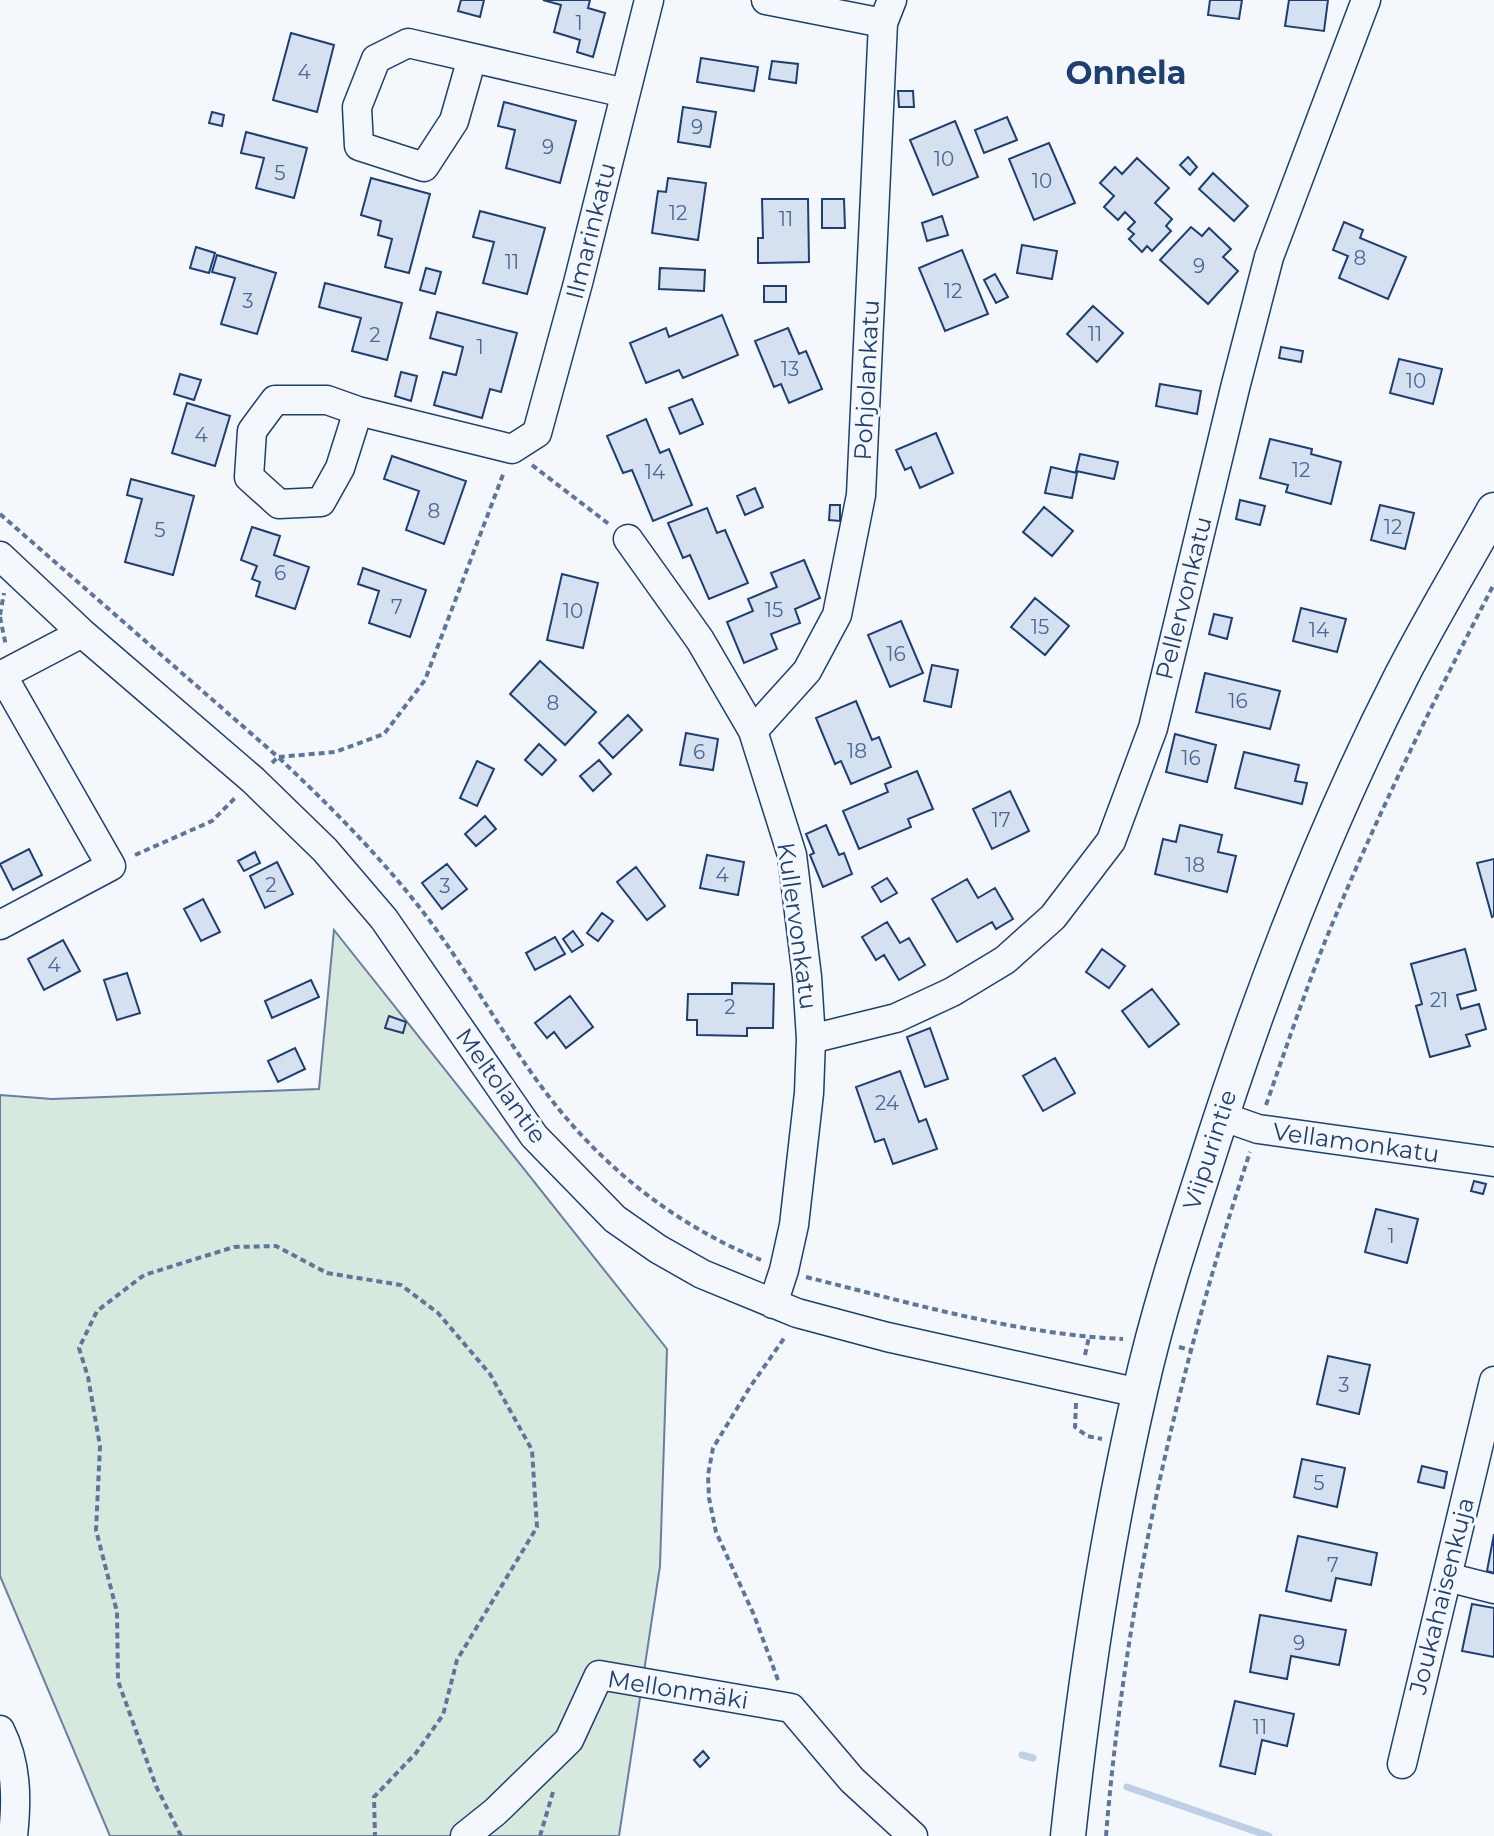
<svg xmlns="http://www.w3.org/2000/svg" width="1494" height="1836" viewBox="0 0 1494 1836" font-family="Montserrat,sans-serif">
  <rect width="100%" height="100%" fill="#f4f7fb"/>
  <path fill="#d7e8df" stroke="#687fa3" stroke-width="2" d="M334,930L667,1349L660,1566L619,1836H110L0,1576V1095L52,1099L319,1089Z"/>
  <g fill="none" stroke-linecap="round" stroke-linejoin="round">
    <path stroke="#bed0e5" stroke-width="7" d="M1022,1755L1033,1758
      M1127,1787L1269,1836"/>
  </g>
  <path fill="#d5e0f0" stroke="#1d3f73" stroke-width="2" d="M461,0H484L480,17L458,11Z
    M543,0H590L588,8L605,13L593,57L577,52L580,40L554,32L561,5Z
    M1210,0H1242L1239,19L1208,15Z
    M1289,0H1328L1324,31L1285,26Z
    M291,33L334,45L317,112L273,100Z
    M701,58L758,67L754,91L697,82Z
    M772,61L798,64L796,83L769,79Z
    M898,91H913L914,107H899Z
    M504,102L576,121L560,183L506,168L515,130L498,126Z
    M683,107L716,112L710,147L678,142Z
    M212,112L224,115L222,126L209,123Z
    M1007,117L1017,140L984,153L975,130Z
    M955,121L978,177L933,195L910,140Z
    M246,132L307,148L294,198L256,188L264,158L241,153Z
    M1049,143L1075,203L1034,220L1009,159Z
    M1188,157L1197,167L1190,175L1180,165Z
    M1137,158L1169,188L1155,203L1172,219L1166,226L1171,231L1152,251L1147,246L1142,252L1129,239L1134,234L1128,229L1135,222L1125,212L1118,220L1104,207L1114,196L1100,183L1115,167L1122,174Z
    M1213,173L1248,206L1234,221L1199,189Z
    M371,178L430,194L409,273L385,267L392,239L378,235L381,221L361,215Z
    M668,178L706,183L698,240L652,233L658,191L666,192Z
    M762,199H808L809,262L758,263V238H763Z
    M822,199H844L845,228H822Z
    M480,211L545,228L527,294L483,283L494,242L473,237Z
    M942,216L948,235L927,241L922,223Z
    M1344,222L1363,230L1360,238L1406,257L1388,299L1339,278L1348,256L1333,250Z
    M1191,227L1202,236L1209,228L1231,249L1223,257L1238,271L1208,304L1160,260Z
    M1022,245L1057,251L1052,279L1017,273Z
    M196,247L215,253L209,273L190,268Z
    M962,250L988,314L945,331L919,268Z
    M217,255L276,273L257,334L221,324L235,278L212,272Z
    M426,268L441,272L435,294L420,290Z
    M660,268L705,270L704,291L659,289Z
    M995,274L1008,297L996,303L984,280Z
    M325,283L402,303L387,360L352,351L361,318L319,307Z
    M764,286H786V302H764Z
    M1093,306L1123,333L1097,362L1067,334Z
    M437,312L517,333L501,392L490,389L482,418L434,405L443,372L456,375L463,347L430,338Z
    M722,315L738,355L683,378L679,370L646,383L630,343L666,328L669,337Z
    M788,328L799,354L806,351L822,389L789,403L781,384L774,387L755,341Z
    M1281,347L1303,351L1301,362L1279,358Z
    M1399,359L1442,369L1433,404L1390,393Z
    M401,372L417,376L411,401L395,396Z
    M180,374L201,380L194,400L174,394Z
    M1160,384L1201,391L1197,414L1156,406Z
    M692,399L703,424L680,434L669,408Z
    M187,403L230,416L215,466L172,453Z
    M646,419L660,453L669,449L692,505L653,521L632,470L623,473L607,436Z
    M936,433L953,473L920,488L911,467L905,470L896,450Z
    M1270,439L1312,449L1311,454L1341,462L1331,504L1286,492L1288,485L1260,478Z
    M1080,454L1118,462L1114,479L1076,471Z
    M392,456L466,481L444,544L406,530L419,491L384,479Z
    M1051,467L1077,473L1072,498L1045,493Z
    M131,479L194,496L173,575L125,562L142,499L127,495Z
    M755,488L763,507L745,515L737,496Z
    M1240,500L1265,506L1260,525L1236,519Z
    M830,505H840V521L829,520Z
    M1380,505L1414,513L1405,549L1371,540Z
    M1044,507L1073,531L1052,556L1023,532Z
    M707,508L717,533L725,530L748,583L709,599L690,555L683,558L668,523Z
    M252,527L280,536L274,555L309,567L295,609L256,596L260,582L252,579L257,566L241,560Z
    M804,560L820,598L795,609L800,623L771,634L777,649L744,663L727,622L753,611L748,599L777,587L771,573Z
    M363,568L426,590L410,637L369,623L379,591L358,584Z
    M562,574L598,583L583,648L547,640Z
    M1035,598L1069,626L1045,655L1011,627Z
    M1301,608L1346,619L1337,652L1293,641Z
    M1214,614L1232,618L1227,639L1209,634Z
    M901,621L923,673L890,687L868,635Z
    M540,661L596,712L565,745L510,694Z
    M932,665L958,670L951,707L924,701Z
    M1205,673L1280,691L1270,729L1196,712Z
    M856,701L872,740L879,737L891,767L851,784L841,761L835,764L816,718Z
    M628,715L642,730L613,758L599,743Z
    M686,733L718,739L713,770L680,765Z
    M1175,734L1216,745L1207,782L1166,772Z
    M539,744L556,760L542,775L525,760Z
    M1244,752L1299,765L1295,781L1307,783L1302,804L1235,788Z
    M599,760L611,774L593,791L580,776Z
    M477,761L494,769L477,806L460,798Z
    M917,771L933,809L908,819L911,827L859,849L843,811L888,792L885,784Z
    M1010,791L1029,831L992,849L973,809Z
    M485,816L496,829L476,846L465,834Z
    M826,825L839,855L844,853L852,874L823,887L810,855L814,853L806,834Z
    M1180,825L1222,835L1218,852L1236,856L1227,892L1155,874L1163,839L1176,842Z
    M29,849L42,875L13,890L0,864Z
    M255,852L260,863L244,871L238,861Z
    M707,855L744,862L738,895L700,888Z
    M1494,859V916L1492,917L1477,863Z
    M277,862L293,894L265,908L250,876Z
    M447,864L467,889L442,909L422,883Z
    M636,867L665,906L647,920L617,882Z
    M887,878L897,893L881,902L872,887Z
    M967,879L978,898L995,888L1013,919L996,929L992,922L957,942L932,899Z
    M203,899L220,932L201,941L184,909Z
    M602,913L613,921L598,941L587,933Z
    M887,922L900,943L909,938L925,965L899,980L884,955L876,960L862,937Z
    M573,931L583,945L572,952L563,939Z
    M555,937L565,954L535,970L526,953Z
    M63,940L80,971L44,990L28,959Z
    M1102,949L1125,966L1109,988L1086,972Z
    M1465,949L1476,990L1457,995L1461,1009L1479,1004L1486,1029L1466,1035L1470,1046L1430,1057L1416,1006L1422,1004L1411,964Z
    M127,973L140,1013L117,1020L104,980Z
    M311,980L319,997L272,1018L265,1001Z
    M732,983L774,984L773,1028H747V1036L697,1035V1020H687L688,994H732Z
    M1152,989L1179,1024L1149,1047L1122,1011Z
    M570,996L593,1027L566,1048L554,1032L547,1038L535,1023Z
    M389,1016L406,1022L403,1033L385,1028Z
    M930,1028L948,1079L925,1087L907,1037Z
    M295,1048L305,1069L278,1082L268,1061Z
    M1055,1058L1075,1093L1043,1111L1023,1076Z
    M900,1071L919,1122L926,1119L937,1149L893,1164L884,1139L875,1142L856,1087Z
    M1474,1181L1486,1184L1483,1194L1471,1191Z
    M1376,1209L1418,1219L1407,1263L1365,1252Z
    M1328,1356L1370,1365L1359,1414L1317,1404Z
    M1302,1459L1345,1468L1337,1507L1294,1497Z
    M1422,1466L1447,1472L1444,1488L1418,1482Z
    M1494,1534V1573L1487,1571Z
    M1298,1536L1377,1553L1371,1585L1336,1578L1331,1601L1286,1591Z
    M1472,1604L1494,1608V1657L1462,1651Z
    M1260,1615L1346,1630L1339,1665L1291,1656L1287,1679L1250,1672Z
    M1235,1701L1294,1714L1287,1746L1262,1740L1255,1774L1220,1766Z
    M703,1751L709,1758L700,1767L694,1760Z"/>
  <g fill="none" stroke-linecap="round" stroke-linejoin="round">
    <defs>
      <path id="minor" d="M766,0L883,23
        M472,58L454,121L424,167L359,146L357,107L376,59L408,43L625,93
        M358,411L340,468L321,502L279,504L249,477L252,431L275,400H327L358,411L512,449L537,433L578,283L649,0
        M628,539L700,640L753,731L792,855L807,977L811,1039L809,1093L794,1225L784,1270L773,1304
        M0,556L82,633L253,780L325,850L384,919L534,1136L615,1219L658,1249L702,1274L797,1313L887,1337L1139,1393
        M0,676L82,633
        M753,731L807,671L837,615L861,495L883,23L892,0
        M0,925L111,866L2,675
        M811,1039L896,1018L952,992L1005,960L1053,917L1111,841L1153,728L1235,388L1269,257L1366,0
        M1221,1116L1258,1129L1494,1162
        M1447,1577L1494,1589
        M0,1730C17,1764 17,1799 13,1836
        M1402,1764L1494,1381
        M465,1836L495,1812L569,1740L599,1675L791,1708L852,1780L913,1836"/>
      <path id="major" d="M1068,1836C1084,1686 1106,1538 1140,1391C1157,1315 1181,1241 1205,1167C1258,999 1321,834 1401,677C1430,620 1463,566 1494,510"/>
    </defs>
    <use href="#minor" stroke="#1d3f73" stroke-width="31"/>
    <use href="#major" stroke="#1d3f73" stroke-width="37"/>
    <path stroke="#5e769c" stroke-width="4" stroke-dasharray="6 4" stroke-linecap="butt" d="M532,465L610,525
      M0,514L278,757L335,752L384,734L425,680L504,472
      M0,615L4,593
      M0,617L6,646
      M272,763L278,757C328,804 377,853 420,908C471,973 509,1049 562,1113C616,1178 683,1228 761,1260
      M135,855L212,821L237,796
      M1266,1105C1285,1051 1303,997 1324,944C1374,821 1433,702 1494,584
      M806,1277C911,1303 1015,1334 1123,1339
      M1179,1347L1191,1350
      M1085,1355L1089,1337
      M1076,1403L1075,1427L1087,1436L1102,1439
      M778,1680L754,1615L716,1532L709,1498L708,1475L713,1448L750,1387L785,1337
      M181,1836L156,1786L118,1681L117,1612L96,1530L100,1446L88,1377L79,1348L97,1311L144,1275L234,1247L276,1246L327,1273L401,1285L438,1313L490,1374L532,1450L537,1527L457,1660L443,1715L416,1753L374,1797L375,1836
      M540,1836L553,1792
      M1106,1836C1125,1603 1177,1373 1250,1152"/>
    <use href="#minor" stroke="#f4f7fb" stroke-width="28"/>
    <use href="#major" stroke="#f4f7fb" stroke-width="34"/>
  </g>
  <g text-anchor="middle" stroke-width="6" stroke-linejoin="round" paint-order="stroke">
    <g font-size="20" fill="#4b6792">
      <text x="579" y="30">1</text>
      <text x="304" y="79">4</text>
      <text x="697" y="134">9</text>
      <text x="548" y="154">9</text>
      <text x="944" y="166">10</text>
      <text x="280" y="180">5</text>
      <text x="1042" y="188">10</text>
      <text x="678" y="220">12</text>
      <text x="786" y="226">11</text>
      <text x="1360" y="265">8</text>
      <text x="512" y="269">11</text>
      <text x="1199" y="273">9</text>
      <text x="953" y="298">12</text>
      <text x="248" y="308">3</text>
      <text x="1095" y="341">11</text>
      <text x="375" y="342">2</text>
      <text x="480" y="354">1</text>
      <text x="790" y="376">13</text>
      <text x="1416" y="388">10</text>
      <text x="201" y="442">4</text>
      <text x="1301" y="477">12</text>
      <text x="655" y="479">14</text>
      <text x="434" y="518">8</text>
      <text x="1393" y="534">12</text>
      <text x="160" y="537">5</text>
      <text x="280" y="580">6</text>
      <text x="397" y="614">7</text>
      <text x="774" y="617">15</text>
      <text x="573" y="618">10</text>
      <text x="1040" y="634">15</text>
      <text x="1319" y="637">14</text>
      <text x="896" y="661">16</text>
      <text x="1238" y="708">16</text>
      <text x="553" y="710">8</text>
      <text x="857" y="758">18</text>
      <text x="699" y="759">6</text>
      <text x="1191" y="765">16</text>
      <text x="1001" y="827">17</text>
      <text x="1195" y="872">18</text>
      <text x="722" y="882">4</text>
      <text x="271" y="892">2</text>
      <text x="445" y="893">3</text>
      <text x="54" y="972">4</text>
      <text x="1439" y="1007">21</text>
      <text x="730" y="1014">2</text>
      <text x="887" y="1110">24</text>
      <text x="1391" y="1243">1</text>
      <text x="1344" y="1392">3</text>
      <text x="1319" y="1490">5</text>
      <text x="1333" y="1572">7</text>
      <text x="1299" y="1650">9</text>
      <text x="1260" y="1734">11</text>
    </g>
    <g font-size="24" fill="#1d3f73" stroke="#f4f7fb">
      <text transform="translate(591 231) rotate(-76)" y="8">Ilmarinkatu</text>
      <text transform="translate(867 380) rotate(-87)" y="8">Pohjolankatu</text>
      <text transform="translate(1184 598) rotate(-76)" y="8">Pellervonkatu</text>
      <text transform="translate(797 926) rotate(82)" y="8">Kullervonkatu</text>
      <text transform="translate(501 1086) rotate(54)" y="8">Meltolantie</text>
      <text transform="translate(1356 1143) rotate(8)" y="8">Vellamonkatu</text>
      <text transform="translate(1210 1150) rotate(-72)" y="8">Viipurintie</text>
      <text transform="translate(1442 1596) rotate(-76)" y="8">Joukahaisenkuja</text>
      <text transform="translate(678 1690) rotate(9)" y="8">Mellonmäki</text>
    </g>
    <g font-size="32" font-weight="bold" fill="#1d3f73" stroke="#f4f7fb">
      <text x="1126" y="84">Onnela</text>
    </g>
  </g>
</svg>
